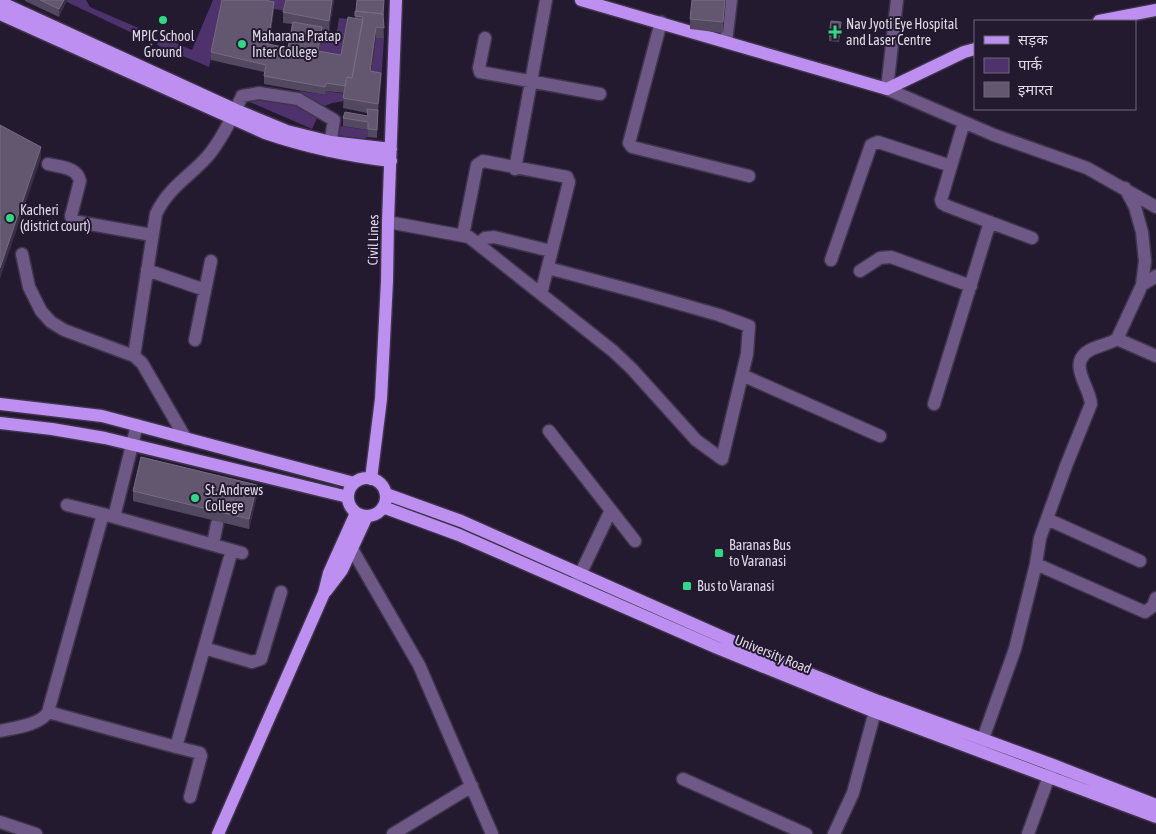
<svg xmlns="http://www.w3.org/2000/svg" width="1156" height="834" viewBox="0 0 1156 834" font-family="'Asap Condensed','Noto Sans Devanagari',sans-serif">
  <rect width="100%" height="100%" fill="#241a30"/>
  <path fill="#4e326b" d="M67,0H86L90,7L150,33L147,40L67,2Z
    M213,0H288L286,11L224,1L209,67L157,45L161,37L192,50Z
    M339,18L356,20L341,63L318,59L322,35L336,37Z
    M376,38H384L381,84L370,82Z
    M300,91L325,95L326,91L346,94L344,101L332,103L320,108L301,95Z
    M268,97L298,104L318,116L312,129L243,99Z
    M341,126L368,130V137L358,141L338,135Z"/>
  <g fill="none" stroke-linecap="round" stroke-linejoin="round">
    <defs>
      <path id="minor" d="M897,0L887,89L994,135L1087,168L1156,207
        M661,22L629,143L632,147L749,176
        M485,38L479,68L480,72L600,94
        M726,42L731,0
        M964,122L941,200L942,203L947,206L1032,238
        M48,164C60,167 77,167 80,181L71,216L73,221L152,235
        M515,169L546,0
        M388,222L469,237L613,351L632,369L696,440L722,459L747,354L749,326L719,315L638,292L548,268
        M463,235L477,165L483,161L567,177L569,182L541,294
        M478,244L485,238L494,237L551,251
        M22,254L29,287L41,311L51,322L64,330L134,356L142,363L186,439
        M831,260L871,145L878,142L951,166
        M147,270L205,290
        M860,271L880,258L891,257L971,286
        M1142,285L1156,276
        M1117,339L1156,356
        M195,340L211,261
        M134,356L156,214C168,188 189,177 207,157C220,142 234,114 242,96L259,93L298,99L334,120L329,151
        M742,375L880,436
        M934,404L990,222
        M549,431L635,541
        M67,505L103,514
        M114,517L137,425
        M1047,519L1140,561
        M213,544L217,524
        M352,549L419,665L492,834
        M1036,564L1145,612L1153,606L1156,598
        M576,583L611,510
        M204,648L252,662L261,659L281,592
        M48,712L176,747L232,550
        M0,731C13,728 41,725 48,712L103,514L242,553
        M176,747L200,753L201,756L190,797
        M980,747L1015,649L1036,564L1040,538L1066,466L1091,404C1090,386 1065,362 1092,349C1101,345 1109,344 1117,339L1142,285L1145,261L1142,232L1135,207L1125,188
        M683,779L806,834
        M0,822L36,834
        M393,834L472,786
        M834,834L853,793L877,704
        M1028,834L1052,768"/>
      <path id="major" d="M581,0L887,89L964,52L975,49
        M0,2L236,110L287,131L331,142L391,149
        M0,14L265,133C306,147 348,156 391,161
        M1099,21L1156,10
        M0,404L102,416L354,483
        M0,423L52,429L105,438L348,497
        M348 497a19 19 0 1 1 38 0a19 19 0 1 1-38 0Z
        M371,479L381,399L387,281L388,222L396,0
        M386,494L461,521L770,658L878,701L1053,765L1156,805
        M383,507L459,535L715,647L875,712L1156,817
        M326,591L342,570L367,516
        M218,834L324,593L329,573L356,513"/>
    </defs>
    <use href="#minor" stroke="#3e354a" stroke-width="15"/>
    <use href="#major" stroke="#3e354a" stroke-width="15"/>
    <path stroke="#837b8d" stroke-width="2" stroke-dasharray="5 2.5" stroke-linecap="butt" d="M146,55L156,35"/>
    <use href="#minor" stroke="#6d5886" stroke-width="12"/>
    <use href="#major" stroke="#bd8ff0" stroke-width="12"/>
  </g>
  <path fill="#52485f" d="M25,0H67L66,2L59,17L25,1Z
    M286,0H334L329,32L322,30V35L320,51L341,55L355,18V16L383,18L384,38H376L372,71L381,84L378,110L377,138L368,137V130L343,126V118L367,116V113L343,108L344,93L326,91L325,95L264,84V72L211,60V52L274,10L269,45L288,48L292,24L283,23V12Z
    M692,0H726L723,33L690,29V19Z
    M841,27L839,42L829,41V36Z
    M133,491L257,495L249,529L133,501Z"/>
  <path fill="#3a2f46" d="M64,0H67L66,2L59,17V9Z
    M332,0H334L329,32V21Z
    M725,0H726L723,33V22Z
    M274,2V10L268,52V44Z
    M322,27V35L318,59V51Z
    M376,27V38L370,82V71Z
    M381,73V84L378,115V104Z
    M41,147V158L0,279V268Z
    M257,485V495L249,529V519Z"/>
  <path fill="#62576e" stroke="#756c81" d="M40,0H64L59,9Z
    M222,0H265L274,2L268,44L288,48L293,22L322,27L318,51L341,55L348,17L363,20L352,78L347,77L345,86L326,83L325,87L264,76L266,65L211,52Z
    M286,0H332L329,21L283,12Z
    M357,0H384L383,15V14L356,11Z
    M692,0H725L723,22L690,19Z
    M355,11L383,14L384,28L376,27L370,71L381,73L378,104L343,98L347,77L352,78L363,17L355,16Z
    M831,21L841,22L839,37L829,36Z
    M367,109L378,110L377,130L368,129V122L343,118L345,112L368,116Z
    M0,125L41,147L0,268Z
    M141,457L257,485L249,519L133,491Z"/>
  <g fill="#30d883" stroke="#241a30" stroke-width="2">
    <circle cx="163" cy="20" r="5"/>
    <path d="M832.5 24.5h5v5h5v5h-5v5h-5v-5h-5v-5h5z"/>
    <circle cx="242" cy="44" r="5"/>
    <circle cx="10" cy="218" r="5"/>
    <circle cx="195" cy="498" r="5"/>
    <rect x="714" y="548" width="10" height="10" rx="2.5"/>
    <rect x="682" y="581" width="10" height="10" rx="2.5"/>
  </g>
  <g text-anchor="middle" stroke-width="4" stroke-linejoin="round" paint-order="stroke">
    <g font-size="14" fill="#ded8e7" stroke="#241a30" text-anchor="start">
      <text x="846" y="29">Nav Jyoti Eye Hospital<tspan x="846" dy="16">and Laser Centre</tspan></text>
      <text x="163" y="41" text-anchor="middle">MPIC School<tspan x="163" dy="16">Ground</tspan></text>
      <text x="252" y="41">Maharana Pratap<tspan x="252" dy="16">Inter College</tspan></text>
      <text x="20" y="215">Kacheri<tspan x="20" dy="16">(district court)</tspan></text>
      <text x="205" y="495">St. Andrews<tspan x="205" dy="16">College</tspan></text>
      <text x="729" y="550">Baranas Bus<tspan x="729" dy="16">to Varanasi</tspan></text>
      <text x="697" y="591">Bus to Varanasi</text>
    </g>
    <g font-size="14" fill="#ded8e7" stroke="#241a30">
      <text transform="translate(373 240) rotate(-89)" y="5">Civil Lines</text>
      <text transform="translate(773 654) rotate(22)" y="5">University Road</text>
    </g>
  </g>
  <rect x="974" y="20" width="162" height="90" fill="#241a30" stroke="#6e6679"/>
  <rect x="984" y="36" width="25" height="8" fill="#bd8ff0" stroke="#6e6679"/>
  <text x="1018" y="45" font-size="15" fill="#ded8e7">सड़क</text>
  <rect x="984" y="58" width="25" height="15" fill="#4e326b" stroke="#6e6679"/>
  <text x="1018" y="70" font-size="15" fill="#ded8e7">पार्क</text>
  <rect x="984" y="82" width="25" height="15" fill="#62576e" stroke="#6e6679"/>
  <text x="1018" y="95" font-size="15" fill="#ded8e7">इमारत</text>
</svg>
